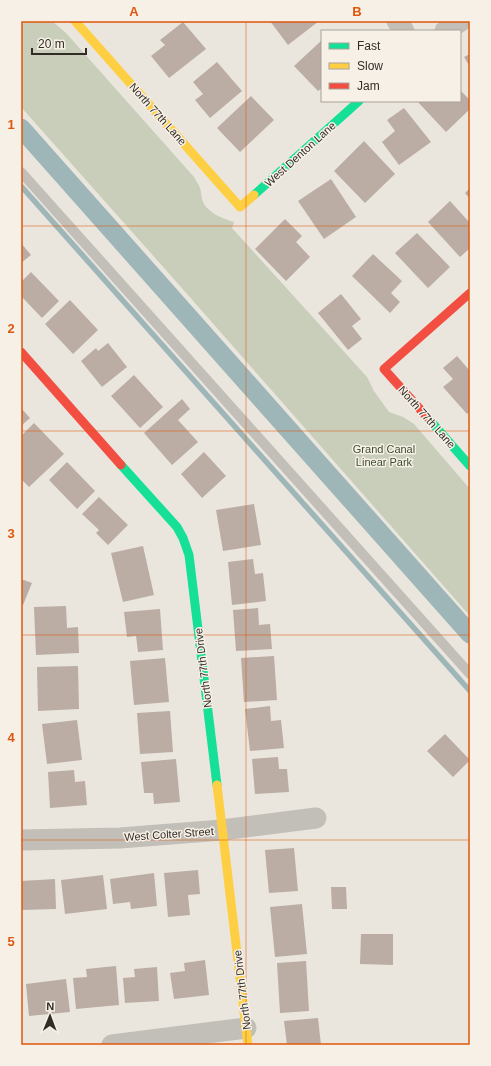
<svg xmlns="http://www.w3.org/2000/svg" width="491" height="1066" viewBox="0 0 491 1066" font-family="Helvetica,sans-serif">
  <rect width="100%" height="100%" fill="#eae6de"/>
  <path fill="#c8ceba" d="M21,21H52L66,33L194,177C196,181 199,185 200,188C202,194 201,199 204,204C210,214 224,219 234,222L232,228L367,377L374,391L389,412L403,417L414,424L470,489V616L173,278L21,107Z"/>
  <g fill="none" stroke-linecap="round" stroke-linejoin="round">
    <path stroke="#9eb6b8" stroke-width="5.5" d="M21,186L470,691"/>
    <path stroke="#9eb6b8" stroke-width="19" d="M21,128L470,634"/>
  </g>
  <path fill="#bbada3" d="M270,21H319L288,45Z
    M183,22L206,49L169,78L151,56L165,45L160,40Z
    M322,40V88L318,91L294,66Z
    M470,54V67L464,57Z
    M217,62L242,91L210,118L195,100L203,94L193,82Z
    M460,90L470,100V109L446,132L417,101H460Z
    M251,96L274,120L240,152L217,128Z
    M404,108L431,142L399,165L382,142L395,131L387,120Z
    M364,141L395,174L365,203L334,171Z
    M331,179L356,217L324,239L298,201Z
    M470,188V199L465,193Z
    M450,201L470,223V248L460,257L428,222Z
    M285,219L302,236L296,242L310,257L286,281L255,249Z
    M417,233L450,267L428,288L395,253Z
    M21,243L31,255L21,263Z
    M373,254L402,281L391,293L400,302L390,313L352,276Z
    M31,272L59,301L42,318L21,296V282Z
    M341,294L361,319L352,326L362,339L348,350L318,313Z
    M70,300L98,330L73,354L45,324Z
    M108,343L127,367L102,387L81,361L96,348L98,351Z
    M457,356L470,371V411L467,414L443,387L453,379L443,368Z
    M134,375L163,407L140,428L111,396Z
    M182,399L190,409L178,420L198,442L172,465L144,433Z
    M21,408L30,418L21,426Z
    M34,423L64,454L29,487L21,479V436Z
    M204,452L226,476L202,498L181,474Z
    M67,462L95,491L77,509L49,480Z
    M99,497L128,525L108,545L96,533L99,530L82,514Z
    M254,504L261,545L223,551L216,510Z
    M143,546L154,595L123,602L111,553Z
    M253,559L255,574L263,573L266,601L232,605L228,562Z
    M21,579L32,583L23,605L21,604Z
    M66,606L67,628L78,627L79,653L36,655L34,607Z
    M258,608L259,625L270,624L272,649L236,651L233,610Z
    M160,609L163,650L138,652L136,636L127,637L124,612Z
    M274,656L277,700L244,702L241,658Z
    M165,658L169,702L134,705L130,661Z
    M78,666L79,709L38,711L37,667Z
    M270,706L271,721L281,720L284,748L250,751L245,709Z
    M170,711L173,752L140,754L137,713Z
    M77,720L82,760L47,764L42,724Z
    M445,734L470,760L453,777L427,751Z
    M278,757L279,769H287L289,792L255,794L252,759Z
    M176,759L180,802L154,804L153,793H144L141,762Z
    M74,770L75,782L85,781L87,805L50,808L48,772Z
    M294,848L298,891L269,893L265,850Z
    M198,870L200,894L188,895L190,915L168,917L164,873Z
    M154,873L157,906L131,909L130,902L113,904L110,879Z
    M103,875L107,909L65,914L61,880Z
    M55,879L56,909L21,910V881Z
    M331,887H346L347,909H332Z
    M302,904L307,954L275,957L270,907Z
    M361,934H393V965L360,964Z
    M205,960L209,995L174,999L170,973L185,971L184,963Z
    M306,961L309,1011L280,1013L277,963Z
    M116,966L119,1005L76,1009L73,978L87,977L86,969Z
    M157,967L159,1001L125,1003L123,978L135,977L134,969Z
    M66,979L70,1012L29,1016L26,984Z
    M318,1018L321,1045H287L284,1021Z"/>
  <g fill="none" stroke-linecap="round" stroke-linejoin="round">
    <path stroke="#c2beb8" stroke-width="10" d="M21,172L470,674"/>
    <path stroke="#c2beb8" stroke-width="21" d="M397,21L404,31
      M445,31L461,21
      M21,840L120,838L222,830L316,818
      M112,1045L246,1028"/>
    <path stroke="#16e098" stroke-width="9" d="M254,195L359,101
      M427,417L470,466
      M121,465L177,527L183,538L189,555L217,785"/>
    <path stroke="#ffcf43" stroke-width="9" d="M75,21L240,207L254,195
      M217,785L248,1045"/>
    <path stroke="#f24e42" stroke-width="9" d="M21,352L121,465
      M427,417L384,369L470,293"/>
  </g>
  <path fill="none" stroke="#df570d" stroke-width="1" stroke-opacity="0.55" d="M246,21V1045M21,226H470M21,431H470M21,635H470M21,840H470"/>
  <g text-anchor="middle" stroke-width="3" stroke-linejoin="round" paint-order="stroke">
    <g font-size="11" fill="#322c27" stroke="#f6f0e6">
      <text transform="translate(158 114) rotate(48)" y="4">North 77th Lane</text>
      <text transform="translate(300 154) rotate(-42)" y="4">West Denton Lane</text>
      <text transform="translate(427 417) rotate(48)" y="4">North 77th Lane</text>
      <text transform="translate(203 668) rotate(-97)" y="4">North 77th Drive</text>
      <text transform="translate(169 834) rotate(-4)" y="4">West Colter Street</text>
      <text transform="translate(242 990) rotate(-97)" y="4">North 77th Drive</text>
    </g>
    <g font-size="11" fill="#3e4d2e" stroke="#f6f0e6">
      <text x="384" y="453">Grand Canal<tspan x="384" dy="13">Linear Park</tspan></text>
    </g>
  </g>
  <rect width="491" height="1066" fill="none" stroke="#f6f0e6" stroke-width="44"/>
  <rect x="321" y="30" width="140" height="72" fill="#f6f0e6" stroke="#a8a29a"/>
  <rect x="329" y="43" width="20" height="6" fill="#16e098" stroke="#a8a29a"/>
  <text x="357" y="50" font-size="12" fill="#322c27">Fast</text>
  <rect x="329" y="63" width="20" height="6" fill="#ffcf43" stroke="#a8a29a"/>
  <text x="357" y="70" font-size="12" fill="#322c27">Slow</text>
  <rect x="329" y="83" width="20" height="6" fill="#f24e42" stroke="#a8a29a"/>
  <text x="357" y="90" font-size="12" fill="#322c27">Jam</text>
  <g transform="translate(50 1016) rotate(1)" stroke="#f6f0e6" stroke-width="3" paint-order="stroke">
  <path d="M0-3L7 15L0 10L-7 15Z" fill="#322c27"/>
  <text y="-6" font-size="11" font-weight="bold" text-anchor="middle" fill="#322c27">N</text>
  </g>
  <path d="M32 48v6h54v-6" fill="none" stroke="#322c27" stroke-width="2"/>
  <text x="38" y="48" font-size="12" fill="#322c27" stroke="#f6f0e6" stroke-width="3" paint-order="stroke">20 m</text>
  <rect x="22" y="22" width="447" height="1022" fill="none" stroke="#df570d" stroke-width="1.5"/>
  <g font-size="13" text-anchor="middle" font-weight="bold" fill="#df570d">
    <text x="134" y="16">A</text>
    <text x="357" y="16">B</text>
    <text x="11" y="129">1</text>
    <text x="11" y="333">2</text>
    <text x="11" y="538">3</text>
    <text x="11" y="742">4</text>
    <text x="11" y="946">5</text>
  </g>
</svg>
